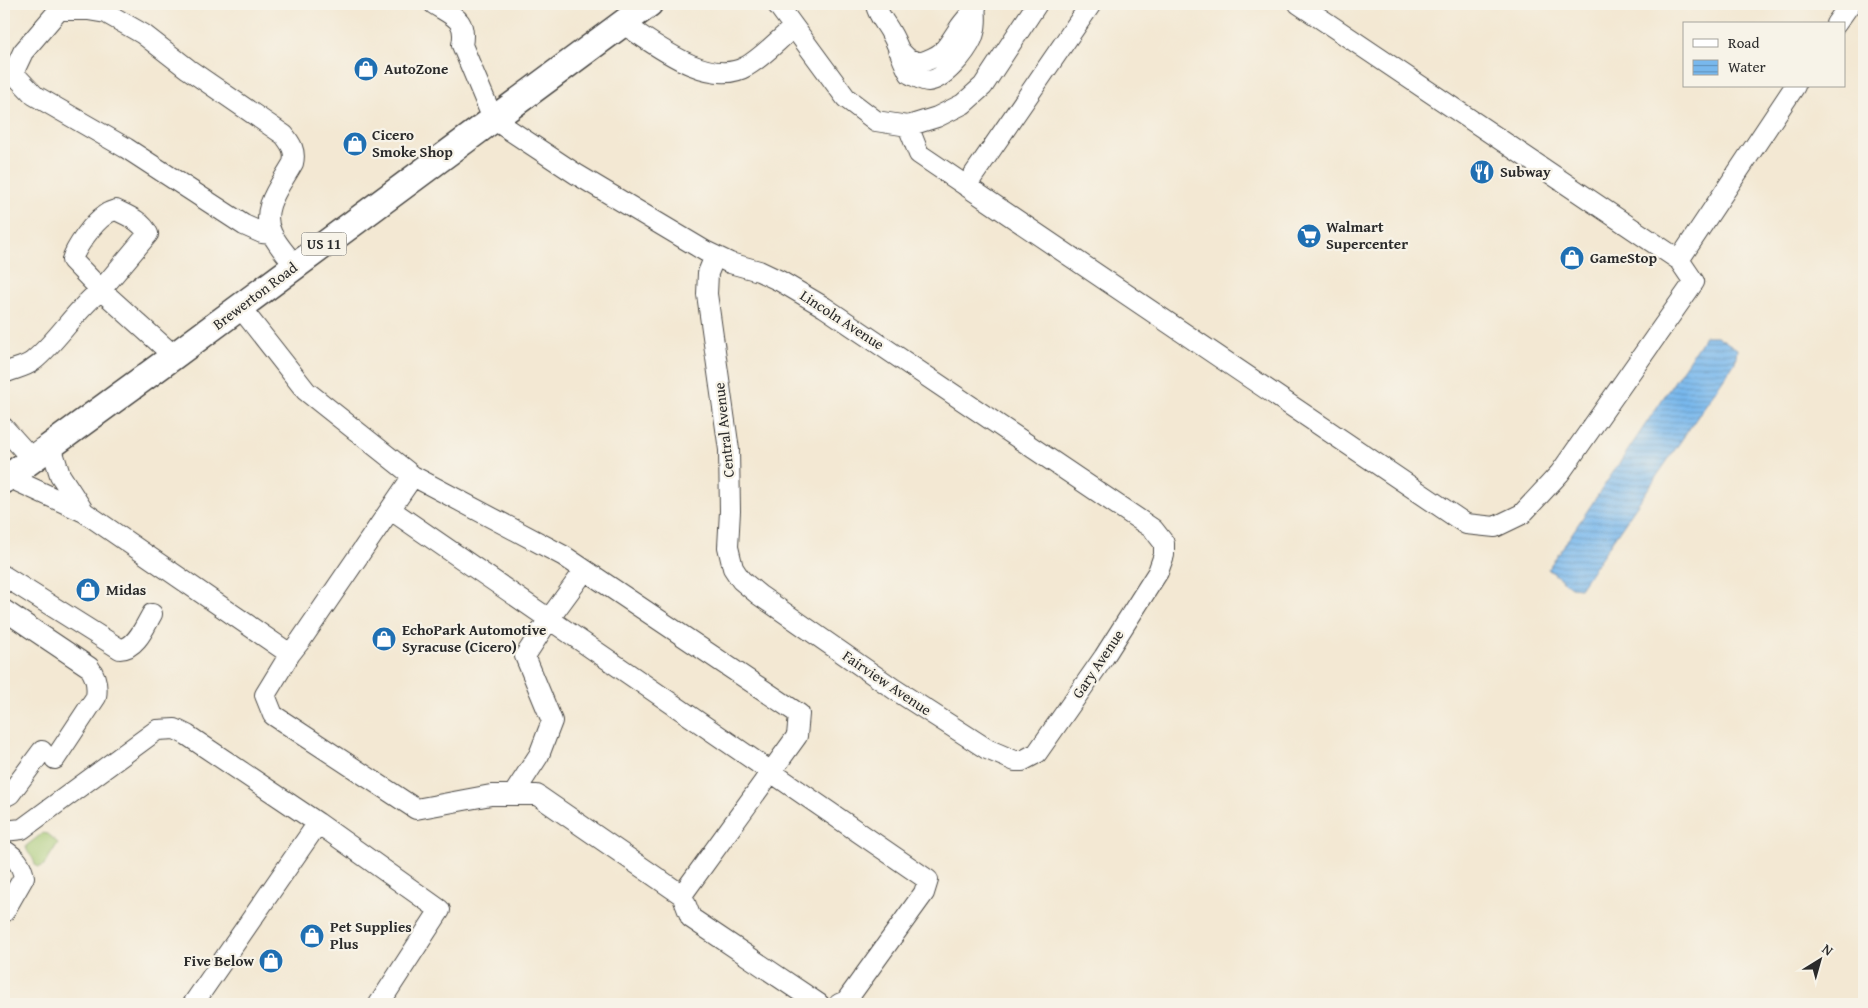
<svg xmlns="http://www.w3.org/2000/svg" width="1868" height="1008" viewBox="0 0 1868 1008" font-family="'Gentium Book Plus',serif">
  <defs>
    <pattern id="water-rules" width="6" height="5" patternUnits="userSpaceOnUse" patternTransform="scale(1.25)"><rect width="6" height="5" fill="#78b8ed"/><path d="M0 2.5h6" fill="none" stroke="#6396c0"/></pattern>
  </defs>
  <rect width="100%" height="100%" fill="#f7f3e8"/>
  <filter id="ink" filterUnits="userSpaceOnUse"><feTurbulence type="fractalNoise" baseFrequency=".02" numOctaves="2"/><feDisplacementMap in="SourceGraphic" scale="10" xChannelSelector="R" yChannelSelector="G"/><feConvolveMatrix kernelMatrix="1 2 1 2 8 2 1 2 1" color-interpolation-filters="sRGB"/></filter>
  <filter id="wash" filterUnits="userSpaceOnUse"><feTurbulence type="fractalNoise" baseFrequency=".0096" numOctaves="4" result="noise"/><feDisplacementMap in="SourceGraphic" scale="20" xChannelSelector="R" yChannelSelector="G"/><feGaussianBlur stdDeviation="1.12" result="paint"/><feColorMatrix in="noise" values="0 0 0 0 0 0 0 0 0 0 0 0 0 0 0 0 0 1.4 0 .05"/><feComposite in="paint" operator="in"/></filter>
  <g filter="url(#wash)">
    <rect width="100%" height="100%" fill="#f3e8d3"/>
    <path fill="#a4c872" stroke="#687a4e" d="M43,833L48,834L58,843L44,865L39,867L35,865C33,854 27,855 26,846Z"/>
    <path fill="url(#water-rules)" stroke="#52728c" d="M1705,336H1717L1737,349L1735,362L1580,588L1571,587L1548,569Z"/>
  </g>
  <g filter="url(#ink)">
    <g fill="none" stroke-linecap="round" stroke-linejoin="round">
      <defs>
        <path id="minor" d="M434,4C454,17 467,19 462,45L493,119L576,174L705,251L730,263L759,271L780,281L824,307L1153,529L1164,543V555L1158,572L1104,657L1037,753L1022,761H1015L987,749L894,689L759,595L741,580L733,568L728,547L730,511L729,450L707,294L708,273L715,256
          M777,4L846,98L876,121L908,126L937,117L963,104L983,86L1037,4
          M876,5C878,16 886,23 891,33C899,46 902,61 910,74C915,76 923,81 928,81C944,80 966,52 972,39C977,27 976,16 975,4
          M622,23C653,43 709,89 747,66C763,57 779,39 794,27
          M1836,24L1850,4
          M898,49L908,59L920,63C945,54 944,51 958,30C963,22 970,15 976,8
          M908,126L919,154L1466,524L1495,527L1522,514L1560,473L1694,282L1679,260L1299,4
          M966,186L1091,4
          M272,234L262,233L244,225L126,148L34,95L16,76L15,69L23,52L59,10H88L106,13L143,34L188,69L284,135C291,144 296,151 293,163C281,185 259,209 272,234C278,246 288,256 295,266
          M1679,260L1795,86
          M4,373C13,369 26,367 33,361C59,340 75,310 101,290L72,260C75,248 94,222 105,215C108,212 113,211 116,210C128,216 142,221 148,234L101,290L174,356
          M4,428L32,459
          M8,477L84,512L60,475L51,446
          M391,510L549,619L525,656L552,721L539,755L513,795
          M84,512L290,654L301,640L413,476L306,391L240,307
          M585,570L549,619L928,880L924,893L846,1001L839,1004
          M4,576L120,649C136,649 145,626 152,614
          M4,610L89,667C96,676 98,685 96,697L55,759
          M290,654L265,695L273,715L416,809L491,795H537L682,895L797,736L799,714L564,556L413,476
          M4,797L10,794L42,751
          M318,823L440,910L379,1004
          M4,831L22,829L157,730L175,729L187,735L318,823L193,1004
          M4,850C16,858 21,863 24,877L4,912
          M682,895L691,918L819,1004"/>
        <path id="major" d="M4,480L174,356L649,4"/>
      </defs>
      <use href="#minor" stroke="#494744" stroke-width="22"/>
      <use href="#major" stroke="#494744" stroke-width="29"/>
      <use href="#minor" stroke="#fff" stroke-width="20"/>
      <use href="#major" stroke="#fff" stroke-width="26"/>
    </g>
  </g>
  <defs>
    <symbol id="shop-disc" viewBox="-11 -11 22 22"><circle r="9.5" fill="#1f6fb2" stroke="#f7f3e8"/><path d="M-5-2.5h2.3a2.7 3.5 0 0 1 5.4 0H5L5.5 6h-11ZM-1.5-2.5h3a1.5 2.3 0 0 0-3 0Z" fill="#fff"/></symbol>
    <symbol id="restaurant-disc" viewBox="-11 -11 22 22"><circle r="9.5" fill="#1f6fb2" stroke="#f7f3e8"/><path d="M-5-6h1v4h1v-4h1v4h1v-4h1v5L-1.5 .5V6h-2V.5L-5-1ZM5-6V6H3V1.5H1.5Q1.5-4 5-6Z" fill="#fff"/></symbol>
    <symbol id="supermarket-disc" viewBox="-11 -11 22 22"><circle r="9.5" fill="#1f6fb2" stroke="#f7f3e8"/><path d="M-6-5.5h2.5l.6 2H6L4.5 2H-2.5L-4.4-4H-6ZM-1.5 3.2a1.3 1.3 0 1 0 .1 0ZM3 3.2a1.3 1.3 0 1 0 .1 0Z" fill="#fff"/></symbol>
  </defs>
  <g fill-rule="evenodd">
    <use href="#shop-disc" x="352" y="55" width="28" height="28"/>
    <use href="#shop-disc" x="341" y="130" width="28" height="28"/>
    <use href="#restaurant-disc" x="1468" y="158" width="28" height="28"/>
    <use href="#supermarket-disc" x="1295" y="222" width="28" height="28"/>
    <use href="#shop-disc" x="1558" y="244" width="28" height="28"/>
    <use href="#shop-disc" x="74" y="576" width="28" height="28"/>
    <use href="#shop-disc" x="370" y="625" width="28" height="28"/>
    <use href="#shop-disc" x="298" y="922" width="28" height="28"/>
    <use href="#shop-disc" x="257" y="947" width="28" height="28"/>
  </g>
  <g text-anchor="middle" stroke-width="4.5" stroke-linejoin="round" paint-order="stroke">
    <rect fill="#f7f3e8" stroke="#686764" stroke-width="1" x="301.5" y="232.5" width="45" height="23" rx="4"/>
    <g font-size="14" font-weight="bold" fill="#2b2b2b">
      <text x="324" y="249">US 11</text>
    </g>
    <g font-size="15" font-weight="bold" fill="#2b2b2b" stroke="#f7f3e8" text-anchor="start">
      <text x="384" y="74">AutoZone</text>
      <text x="372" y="140">Cicero<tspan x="372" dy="17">Smoke Shop</tspan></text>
      <text x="1500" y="177">Subway</text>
      <text x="1326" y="232">Walmart<tspan x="1326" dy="17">Supercenter</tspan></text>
      <text x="1590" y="263">GameStop</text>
      <text x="106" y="595">Midas</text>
      <text x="402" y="635">EchoPark Automotive<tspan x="402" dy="17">Syracuse (Cicero)</tspan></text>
      <text x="330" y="932">Pet Supplies<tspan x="330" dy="17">Plus</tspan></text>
      <text x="254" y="966" text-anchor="end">Five Below</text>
    </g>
    <g font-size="15" fill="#2b2b2b" stroke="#f7f3e8">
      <text transform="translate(255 296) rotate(-37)" y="5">Brewerton Road</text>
      <text transform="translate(842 320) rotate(33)" y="5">Lincoln Avenue</text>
      <text transform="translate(724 430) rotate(-96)" y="5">Central Avenue</text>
      <text transform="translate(1098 664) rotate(-56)" y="5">Gary Avenue</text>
      <text transform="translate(887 683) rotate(34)" y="5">Fairview Avenue</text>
    </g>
  </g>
  <rect width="1868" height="1008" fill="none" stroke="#f7f3e8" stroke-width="20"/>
  <rect x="1683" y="22" width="162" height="65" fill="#f7f3e8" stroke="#a5a39c"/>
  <rect x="1693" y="39" width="25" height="8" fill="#ffffff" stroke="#a5a39c"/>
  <text x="1728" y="48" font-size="15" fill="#2b2b2b">Road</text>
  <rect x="1693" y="60" width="25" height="15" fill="url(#water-rules)" stroke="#a5a39c"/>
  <text x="1728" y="72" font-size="15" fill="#2b2b2b">Water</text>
  <g transform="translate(1820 960) rotate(37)" stroke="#f7f3e8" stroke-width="4" paint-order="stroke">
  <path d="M0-4L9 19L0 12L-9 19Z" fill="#2b2b2b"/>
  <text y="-8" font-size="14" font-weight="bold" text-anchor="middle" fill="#2b2b2b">N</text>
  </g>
</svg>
